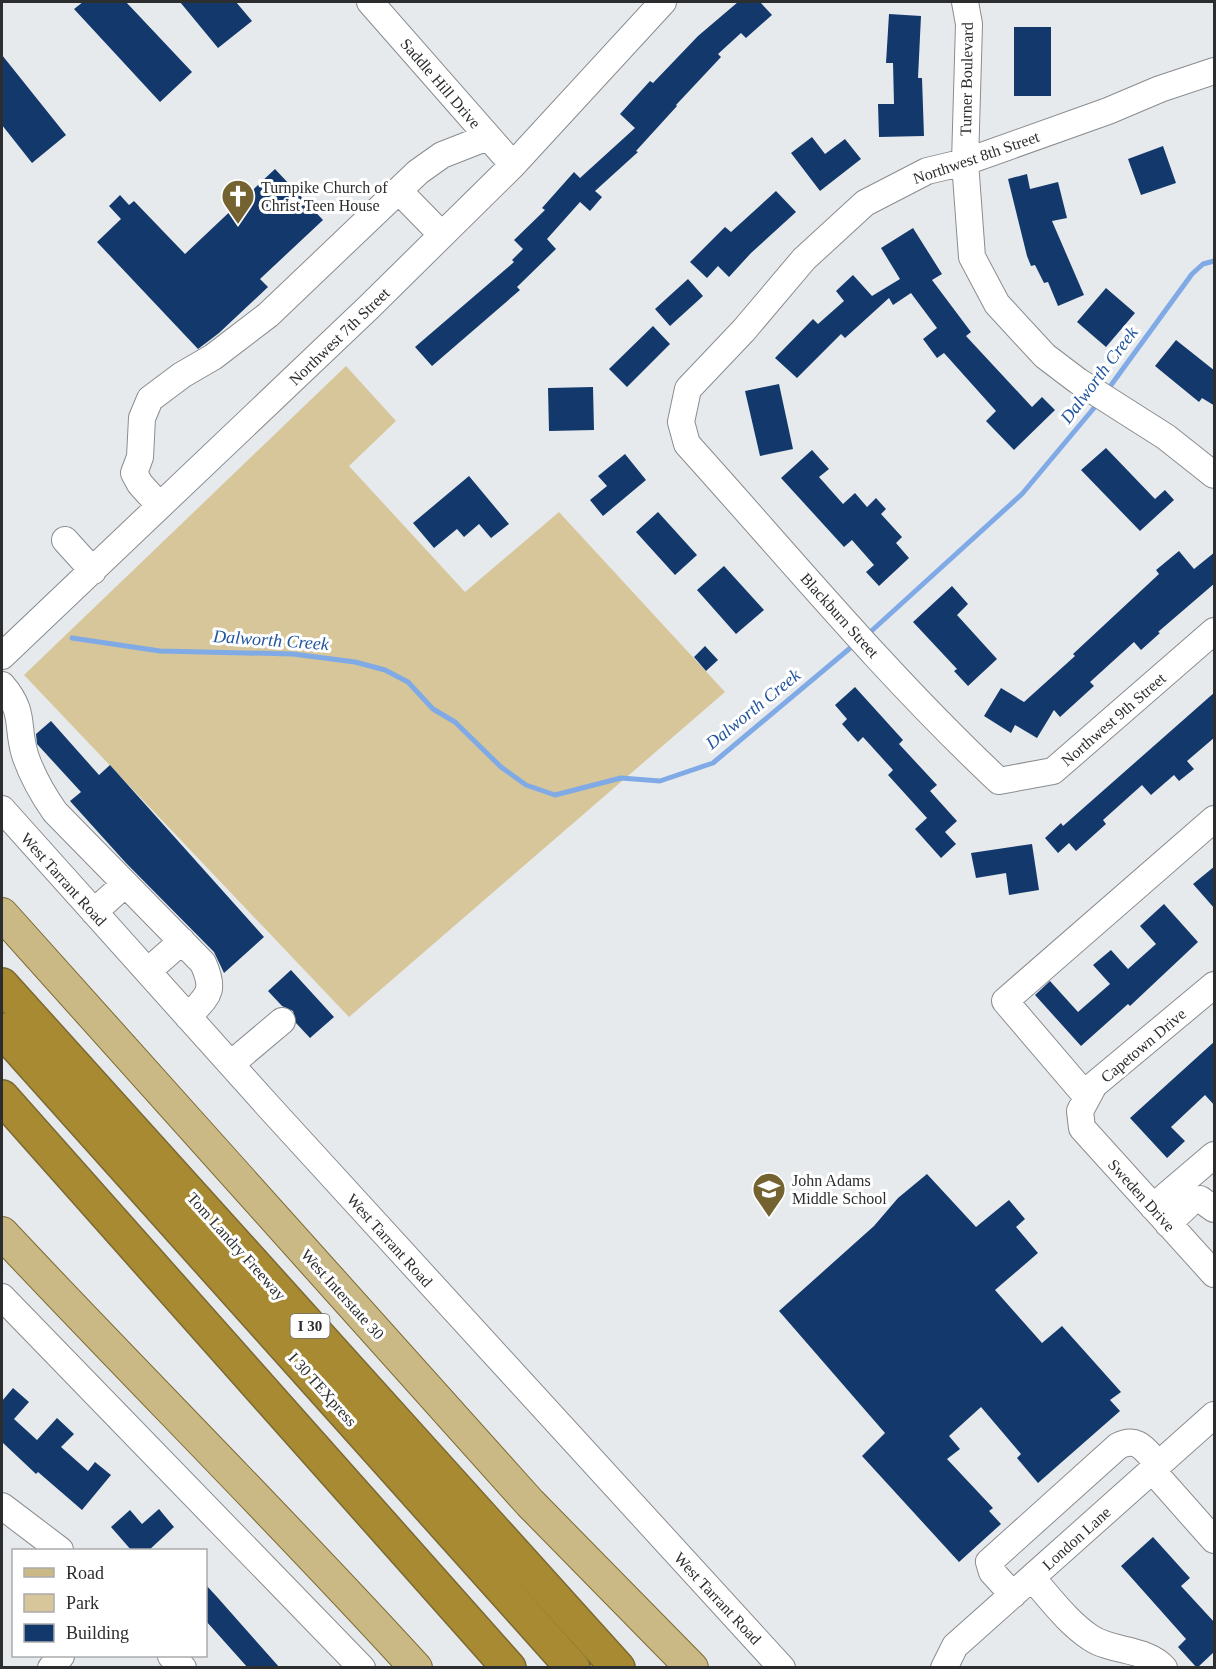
<svg xmlns="http://www.w3.org/2000/svg" width="1216" height="1669" viewBox="0 0 1216 1669" font-family="'Times New Roman',serif">
  <rect width="100%" height="100%" fill="#e7eaed"/>
  <path fill="#d6c69a" d="M346,366L396,421L349,466L465,592L559,512L725,692L349,1017L24,675Z"/>
  <g fill="none" stroke-linecap="round" stroke-linejoin="round">
    <path stroke="#80aae6" stroke-width="5" d="M1106,392L1192,274L1203,264L1214,261
      M867,635L1022,494L1099,402
      M72,638L160,651L293,654L355,662L385,670L408,682L433,709L455,722L501,767L526,785L555,795L621,778L660,781L713,763L855,644"/>
  </g>
  <path fill="#13396c" d="M83,2H126L192,72L160,102L74,9Z
    M180,2H236L252,21L218,48Z
    M738,2H760L772,15L746,38L741,33L718,54L721,57L676,105L677,106L636,151L638,152L595,191L602,197L590,211L580,202L547,239L556,249L517,287L520,290L432,366L415,347L514,262L512,260L523,249L514,240L545,210L542,208L574,172L580,178L635,128L620,114L650,81L653,83L698,36Z
    M889,14L921,16L918,78H922L924,136L879,137L878,104H894L893,63H886Z
    M1014,27H1051V96H1014Z
    M2,55L66,135L32,163L2,125Z
    M812,137L825,154L845,139L861,159L820,191L791,153Z
    M1163,146L1176,183L1141,195L1128,159Z
    M275,169L323,220L260,279L268,287L219,333L198,349L97,242L121,219L109,206L120,195L129,205L134,201L185,254Z
    M1027,174L1030,189L1058,182L1067,218L1052,221L1084,295L1058,306L1048,282L1044,283L1035,265L1031,266L1027,256L1008,179Z
    M776,191L796,212L751,253L729,277L718,266L707,278L690,262L725,227L731,232Z
    M913,228L942,274L932,280L971,332L966,336L1032,407L1042,397L1055,410L1014,450L986,421L996,411L944,353L937,358L923,339L937,328L911,293L893,305L889,298L845,338L841,334L797,378L775,358L813,319L818,324L844,301L836,291L853,275L872,296L900,279L881,248Z
    M688,279L703,296L670,326L655,309Z
    M1106,288L1135,313L1106,347L1077,322Z
    M653,326L670,344L627,387L609,369Z
    M1176,340L1215,371V406L1202,398L1199,402L1155,366Z
    M779,384L793,449L760,456L745,391Z
    M593,387L594,430L549,431L548,388Z
    M1106,448L1155,499L1165,490L1174,500L1140,531L1081,470Z
    M812,450L829,469L819,477L843,504L855,493L867,507L876,498L886,509L881,514L902,537L896,543L909,558L879,586L866,572L874,565L852,540L844,547L781,478Z
    M625,454L646,480L603,516L590,500L607,486L598,476Z
    M469,476L509,524L491,538L479,524L464,537L457,529L434,548L413,523Z
    M658,512L697,555L675,575L636,532Z
    M1179,551L1194,569L1215,552V583L1158,632L1160,633L1141,650L1134,642L1090,682L1094,686L1060,717L1054,710L1037,738L1015,725L1011,733L984,716L1001,688L1024,702L1075,656L1073,654L1159,574L1156,570Z
    M724,566L764,610L736,634L697,590Z
    M952,586L968,604L957,615L997,659L968,686L954,671L957,669L913,622Z
    M705,646L718,660L706,671L694,657Z
    M855,687L903,740L899,744L937,785L930,791L957,821L945,832L956,844L941,858L915,829L927,818L888,775L893,770L863,737L858,742L842,724L847,719L835,705Z
    M1215,692V737L1187,761L1194,769L1179,781L1174,775L1151,795L1142,785L1103,820L1106,824L1076,851L1069,843L1058,853L1045,838L1061,823L1063,826Z
    M51,721L99,775L110,765L264,937L224,973L214,952L126,863L70,801L81,792L37,744L36,734Z
    M1032,844L1039,890L1009,895L1006,873L976,878L971,853Z
    M1215,866V909L1193,884Z
    M1164,904L1198,942L1130,1006L1128,1004L1081,1046L1035,995L1050,981L1078,1012L1110,984L1093,965L1111,950L1128,969L1156,944L1140,926Z
    M291,970L334,1017L310,1038L296,1023L293,1011L282,1006L268,991Z
    M1215,1041V1106L1205,1095L1171,1127L1185,1141L1167,1158L1130,1118Z
    M927,1174L976,1227L1009,1200L1025,1219L1016,1227L1038,1253L995,1290L1042,1343L1062,1326L1121,1392L1110,1400L1120,1411L1038,1483L1017,1458L1021,1454L981,1407L949,1436L960,1449L947,1459L993,1508L989,1511L1001,1524L959,1562L862,1456L885,1433L779,1311L874,1226L898,1198Z
    M13,1388L29,1402L14,1419L37,1440L57,1418L74,1434L61,1447L88,1471L95,1462L111,1475L82,1510L38,1472L36,1474L2,1442V1401Z
    M159,1509L174,1527L148,1551H132L111,1527L130,1510L142,1524Z
    M1153,1537L1190,1578L1181,1586L1215,1623V1651L1197,1668L1178,1647L1186,1639L1121,1566Z
    M206,1585L218,1598L280,1668H248L206,1621Z"/>
  <g fill="none" stroke-linecap="round" stroke-linejoin="round">
    <defs>
      <path id="minor" d="M370,2L513,165
        M965,2L969,24L965,162L972,257L997,304L1045,356L1078,381L1166,437L1214,475
        M1214,71L1160,89L1108,111L965,162L927,171L865,203L804,259L744,330L688,389L681,422L687,444C789,557 887,676 999,781L1053,771L1214,631
        M399,191L442,235
        M160,506L140,484L134,473L140,457L142,418L150,399L182,375L213,357L268,315L418,172L442,155L488,137
        M65,540L93,571
        M2,656L368,308L513,165L663,2
        M2,685C27,714 15,726 26,758C33,777 43,795 55,812L203,963C216,992 208,995 188,1017
        M2,809L270,1108L782,1668
        M94,912L125,884
        M148,971L182,941
        M1214,985L1094,1085L1080,1111L1082,1128L1214,1274
        M231,1064L282,1021
        M1087,1097L1005,1001L1214,819
        M1153,1207L1214,1155
        M1168,1224L1192,1201L1200,1199L1214,1209
        M2,1297L362,1668
        M1152,1470L1214,1540
        M2,1506L60,1550
        M1032,1578C1050,1598 1068,1623 1091,1638C1112,1652 1146,1648 1164,1668
        M1013,1595L992,1572L989,1562L1118,1446C1138,1436 1145,1450 1158,1464
        M171,1656L183,1668
        M51,1668L61,1656
        M944,1668L955,1646L1214,1415"/>
      <path id="major" d="M2,914L530,1503L692,1668
        M2,1233C139,1379 281,1520 416,1668"/>
      <path id="highway" d="M2,985L618,1668
        M2,1030L573,1668
        M2,1097L509,1668"/>
    </defs>
    <use href="#minor" stroke="#8a8c8f" stroke-width="28"/>
    <use href="#major" stroke="#7c6931" stroke-width="34"/>
    <use href="#highway" stroke="#7c6931" stroke-width="36"/>
    <use href="#minor" stroke="#fff" stroke-width="26"/>
    <use href="#major" stroke="#cab984" stroke-width="32"/>
    <use href="#highway" stroke="#a78a32" stroke-width="33"/>
  </g>
  <defs>
    <symbol id="church-pin" viewBox="-11 -11 22 30"><path d="M0 17L-7.5 6A9.5 9.5 0 1 1 7.5 6Z" fill="#746331" stroke="#fff"/><path d="M-1.2-6h2.4v3.5h3.3v2.4h-3.3V6h-2.4V-.1h-3.3v-2.4h3.3Z" fill="#fff"/></symbol>
    <symbol id="school-pin" viewBox="-11 -11 22 30"><path d="M0 17L-7.5 6A9.5 9.5 0 1 1 7.5 6Z" fill="#746331" stroke="#fff"/><path d="M0-5L7-2L0 1L-7-2ZM-4 1L0 2.5L4 1V4Q0 6-4 4Z" fill="#fff"/></symbol>
  </defs>
  <g fill-rule="evenodd">
    <use href="#church-pin" x="219" y="177" width="38" height="52"/>
    <use href="#school-pin" x="750" y="1170" width="38" height="52"/>
  </g>
  <g text-anchor="middle" stroke-width="6" stroke-linejoin="round" paint-order="stroke">
    <rect fill="#fff" stroke="#6b6c6d" stroke-width="1.5" x="290.5" y="1314" width="39" height="24" rx="4.5"/>
    <g font-size="15" font-weight="bold" fill="#2c2d2e">
      <text x="310" y="1331">I 30</text>
    </g>
    <g font-size="16" fill="#2c2d2e" stroke="#fff">
      <text transform="translate(966 79) rotate(-89)" y="6">Turner Boulevard</text>
      <text transform="translate(441 83) rotate(49)" y="6">Saddle Hill Drive</text>
      <text transform="translate(976 157) rotate(-19)" y="6">Northwest 8th Street</text>
      <text transform="translate(339 336) rotate(-44)" y="6">Northwest 7th Street</text>
      <text transform="translate(840 615) rotate(48)" y="6">Blackburn Street</text>
      <text transform="translate(1113 719) rotate(-41)" y="6">Northwest 9th Street</text>
      <text transform="translate(64 879) rotate(48)" y="6">West Tarrant Road</text>
      <text transform="translate(1143 1045) rotate(-40)" y="6">Capetown Drive</text>
      <text transform="translate(1142 1195) rotate(48)" y="6">Sweden Drive</text>
      <text transform="translate(390 1240) rotate(48)" y="6">West Tarrant Road</text>
      <text transform="translate(237 1246) rotate(48)" y="6">Tom Landry Freeway</text>
      <text transform="translate(343 1294) rotate(48)" y="6">West Interstate 30</text>
      <text transform="translate(323 1389) rotate(48)" y="6">I 30 TEXpress</text>
      <text transform="translate(1076 1538) rotate(-42)" y="6">London Lane</text>
      <text transform="translate(718 1598) rotate(47)" y="6">West Tarrant Road</text>
    </g>
    <g font-size="16" fill="#2c2d2e" stroke="#fff" text-anchor="start">
      <text x="261" y="193">Turnpike Church of<tspan x="261" dy="18">Christ Teen House</tspan></text>
      <text x="792" y="1186">John Adams<tspan x="792" dy="18">Middle School</tspan></text>
    </g>
    <g font-size="18" font-style="italic" fill="#21559d" stroke="#fff">
      <text transform="translate(1099 375) rotate(-53)" y="6">Dalworth Creek</text>
      <text transform="translate(271 640) rotate(4)" y="6">Dalworth Creek</text>
      <text transform="translate(753 709) rotate(-39)" y="6">Dalworth Creek</text>
    </g>
  </g>
  <rect width="1216" height="1669" fill="none" stroke="#2c2d2e" stroke-width="6"/>
  <rect x="12" y="1549" width="195" height="108" fill="#ffffff" stroke="#ababab" stroke-width="1.5"/>
  <rect x="24" y="1568" width="30" height="9" fill="#cab984" stroke="#ababab" stroke-width="1.5"/>
  <text x="66" y="1579" font-size="18" fill="#2c2d2e">Road</text>
  <rect x="24" y="1594" width="30" height="18" fill="#d6c69a" stroke="#ababab" stroke-width="1.5"/>
  <text x="66" y="1609" font-size="18" fill="#2c2d2e">Park</text>
  <rect x="24" y="1624" width="30" height="18" fill="#13396c" stroke="#ababab" stroke-width="1.5"/>
  <text x="66" y="1639" font-size="18" fill="#2c2d2e">Building</text>
</svg>
